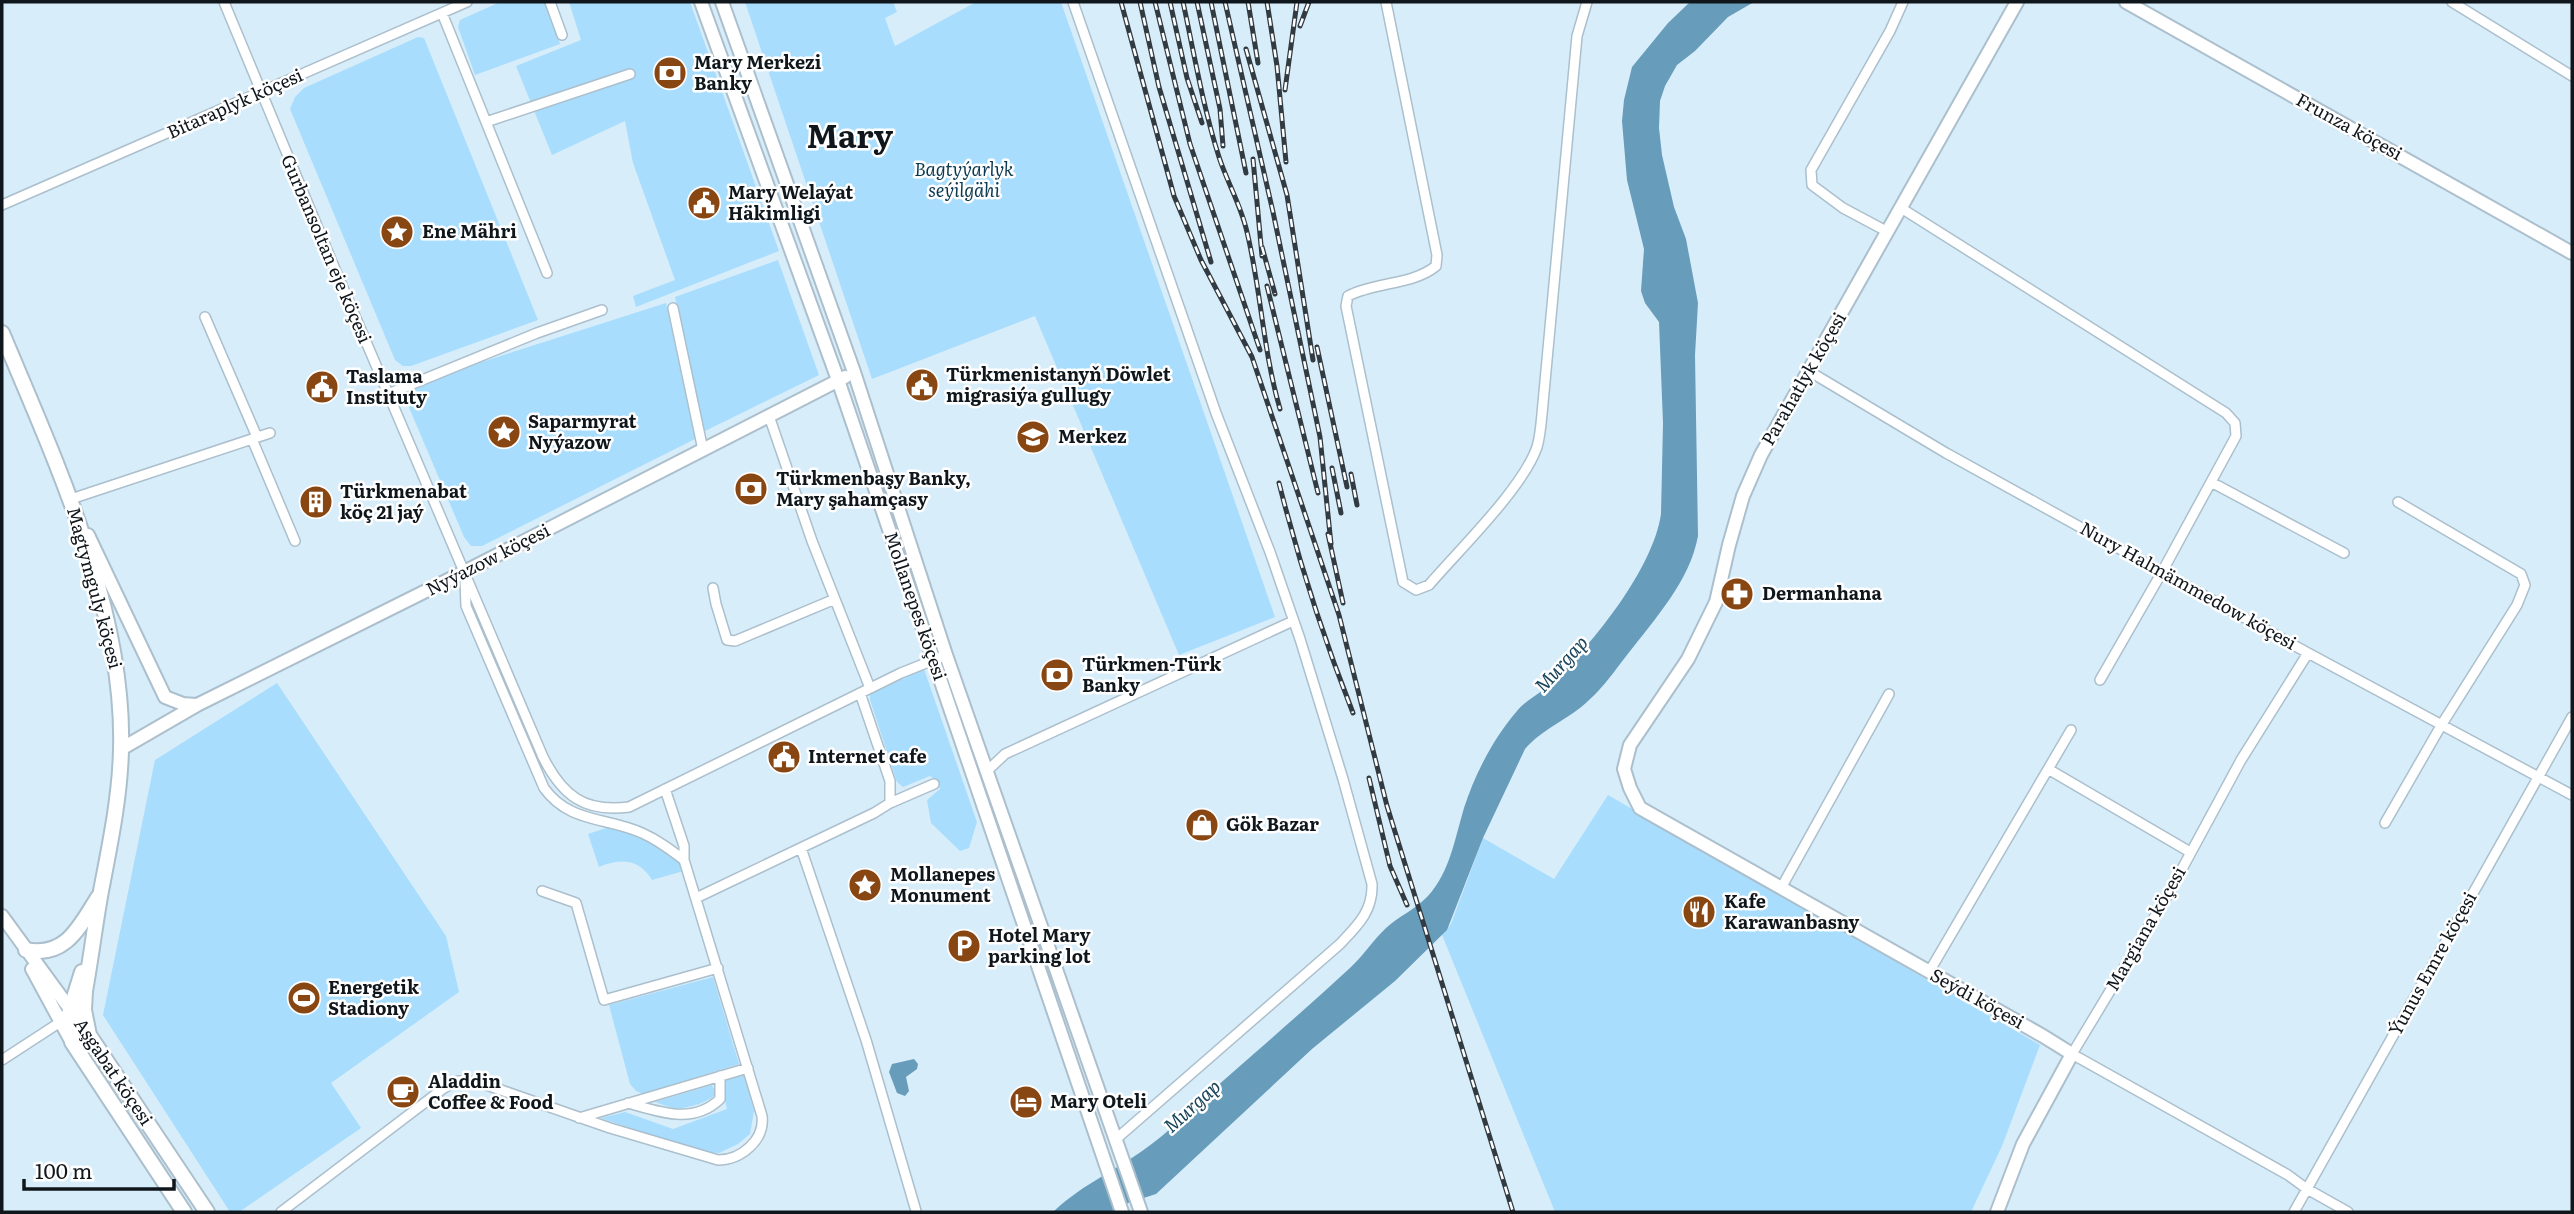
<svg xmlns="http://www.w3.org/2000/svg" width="2574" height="1214" viewBox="0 0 2574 1214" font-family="Literata,serif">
  <rect width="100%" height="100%" fill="#d8edfa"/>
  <path fill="#a8ddfd" d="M500,2H547L560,44L475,75L458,27L460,20Z
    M569,2H690L779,251L636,307L633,296L675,280L633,163L625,121L552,155L516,66L581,40Z
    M745,2H893L897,12L885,18L895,46L976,2H1061L1275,617L1179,655L1035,316L872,379Z
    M418,37L424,38L538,320L411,366H403L395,360L290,109L295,97L304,88Z
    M778,260L819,375L703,432L675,297Z
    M666,303L695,439L482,546H471L464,537L408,405L411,392L416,383Z
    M924,669L977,822L969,848L960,851L931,823L927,800L940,789L938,781L930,776L903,787L897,782L870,700V694Z
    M277,683L446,936L459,992L331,1083L361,1128L239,1212H230L103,1015L155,760Z
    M1608,795L2040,1045L2002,1146L1971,1212H1555L1442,935L1451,924L1483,838L1554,879Z
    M615,825L640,832L684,860L687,870L652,880C639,859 621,858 599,867L588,834Z
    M713,977L739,1064L643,1094L636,1091L630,1084L609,1005Z
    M744,1075L754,1111L750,1134L738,1144L719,1153L698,1152L601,1118L625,1112L673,1129L727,1109L721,1082Z
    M712,1085L716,1094C708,1103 683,1110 672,1108C666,1106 661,1104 655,1102Z"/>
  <path fill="#679cbb" d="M1690,2H1754L1728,17L1695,51L1677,65L1665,86L1660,101L1659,128L1662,155L1674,207L1686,239L1698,303L1695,355L1698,536C1690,581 1654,620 1627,655C1615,670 1604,687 1589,700C1570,719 1543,728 1525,749L1483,838L1447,930L1395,981L1312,1049L1156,1194L1128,1203L1110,1212H1053C1082,1184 1121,1168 1153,1143C1178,1124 1200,1101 1224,1080C1266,1043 1309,1006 1351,967C1364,955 1373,940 1386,928C1399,916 1416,909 1428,896C1450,872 1455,838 1464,808C1475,774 1493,739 1517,711C1527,699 1543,692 1554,681C1593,643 1653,569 1661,514L1663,423L1659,322L1645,303L1641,291L1644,249L1627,180L1622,121L1624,100L1632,67L1668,23Z
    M914,1059L918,1064L917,1069L906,1077L909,1091L905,1096L897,1093L889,1072L892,1064Z"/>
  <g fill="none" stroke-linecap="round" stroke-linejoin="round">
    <defs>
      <path id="street" d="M224,2L332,262L543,757C562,795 584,813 629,807L901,673L946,655
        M550,2L562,35
        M1073,2L1216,413L1270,552L1300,639L1343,779L1372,884C1373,911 1358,925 1340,944L1115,1140
        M1386,2L1437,255L1436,266C1413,285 1375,282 1348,296L1346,306L1403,582L1416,590L1429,585C1458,551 1523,488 1537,447C1540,437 1541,425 1542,414L1577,36L1587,2
        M2452,2L2572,76
        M442,13L547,273
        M486,122L630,74
        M2,205L467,2
        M1901,208L2226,413L2235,423L2236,436L2162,572L2100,680
        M1888,232L1843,208L1812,185L1811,170L1890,31L1903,2
        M673,308L703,450
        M205,317L257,437
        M1807,370L1946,453L2308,653L2572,795
        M388,394L537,333L602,310
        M769,416L812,541L870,688
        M252,439L295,541
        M2211,482L2344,553
        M71,499L270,433
        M465,579L466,606L544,788C569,823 606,817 642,833C658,840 671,850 684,860
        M713,588L716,604L727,640L735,641L835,599
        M2308,653L2241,760L2169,893L2072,1054L2288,1175L2307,1189L2348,1212
        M2048,769L2190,852
        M986,772L1005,754L1293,621
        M890,803L934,784
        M2385,823L2442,724L2517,605L2525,585L2521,574L2398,502
        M801,848L866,1040L916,1211
        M1781,888L1889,694
        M542,891L576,903L604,1000L718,968
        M696,898L874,813L890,803V781L860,693
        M1929,972L2071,730
        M2,1060L65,1019
        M628,1103C660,1112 693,1125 720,1099V1076
        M579,1118L748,1068
        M281,1212L444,1088L458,1081L478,1082L610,1128L718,1160C741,1160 765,1140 762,1116L684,860V846L665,789
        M2294,1212L2572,717"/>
      <path id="secondary" d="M701,2L838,380L1122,1212
        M722,2L854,372L946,655L1141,1212
        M2126,2L2572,253
        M88,535L165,697L183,704L196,705
        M121,749L197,705L464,572L845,377
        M2,916L89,1035
        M32,969L70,1039
        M1997,1212L2023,1144L2072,1054L2043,1036L1640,808L1630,788L1624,769L1630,745L1688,659L1716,602L1729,545L1743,496L1761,455L2017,2"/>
      <path id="primary" d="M2,333C55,460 125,609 121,749C120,797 110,844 101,891C95,924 91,958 85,991L84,1010L89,1035L207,1212
        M26,950C67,958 80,925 99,896
        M82,972L68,1017L72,1042L184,1212"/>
    </defs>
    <use href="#street" stroke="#abbfcc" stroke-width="12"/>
    <use href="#secondary" stroke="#abbfcc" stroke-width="16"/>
    <use href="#primary" stroke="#abbfcc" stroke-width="18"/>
    <use href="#street" stroke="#fff" stroke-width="9"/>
    <use href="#secondary" stroke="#fff" stroke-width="12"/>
    <use href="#primary" stroke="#fff" stroke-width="14"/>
    <defs>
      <path id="rail" d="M1121,2L1174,196L1201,260L1252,357L1339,615L1387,806L1513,1212
        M1140,2L1159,87L1211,262
        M1155,2L1190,144L1260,350
        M1170,2L1187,78L1202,123
        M1183,2C1194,53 1203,107 1219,157C1227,182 1241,205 1247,232C1261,290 1263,351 1280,409
        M1197,2L1220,109L1223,146
        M1211,2L1246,173
        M1225,2L1273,212L1320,437L1331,544
        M1248,2L1258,63
        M1267,2L1277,66L1286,162
        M1300,26L1309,2
        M1246,49L1287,195L1313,360
        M1285,90L1297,2
        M1253,159L1262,256
        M1262,247L1275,294
        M1267,286L1318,493
        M1317,347L1347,487
        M1332,468L1341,513
        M1351,474L1357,505
        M1279,483C1299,562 1323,637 1353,713
        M1328,534L1343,603
        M1369,778L1390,866L1407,905"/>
    </defs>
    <use href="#rail" stroke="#323b42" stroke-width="5"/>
    <use href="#rail" stroke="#fff" stroke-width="2.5" stroke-dasharray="8" stroke-linecap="butt"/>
  </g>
  <defs>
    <symbol id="bank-disc" viewBox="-11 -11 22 22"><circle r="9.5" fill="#884712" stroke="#fff"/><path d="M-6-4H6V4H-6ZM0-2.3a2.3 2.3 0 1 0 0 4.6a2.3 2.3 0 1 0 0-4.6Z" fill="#fff"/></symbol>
    <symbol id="civic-disc" viewBox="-11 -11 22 22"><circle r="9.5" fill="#884712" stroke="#fff"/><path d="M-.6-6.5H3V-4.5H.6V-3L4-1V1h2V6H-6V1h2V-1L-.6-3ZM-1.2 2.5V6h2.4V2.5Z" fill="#fff"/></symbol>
    <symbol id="sight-disc" viewBox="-11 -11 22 22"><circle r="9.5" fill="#884712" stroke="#fff"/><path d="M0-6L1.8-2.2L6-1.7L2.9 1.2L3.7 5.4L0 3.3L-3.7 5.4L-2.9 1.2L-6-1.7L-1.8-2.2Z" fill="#fff"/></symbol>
    <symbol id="school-disc" viewBox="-11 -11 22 22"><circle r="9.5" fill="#884712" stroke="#fff"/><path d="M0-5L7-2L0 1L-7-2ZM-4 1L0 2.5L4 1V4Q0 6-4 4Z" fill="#fff"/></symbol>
    <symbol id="building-disc" viewBox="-11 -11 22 22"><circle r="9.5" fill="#884712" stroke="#fff"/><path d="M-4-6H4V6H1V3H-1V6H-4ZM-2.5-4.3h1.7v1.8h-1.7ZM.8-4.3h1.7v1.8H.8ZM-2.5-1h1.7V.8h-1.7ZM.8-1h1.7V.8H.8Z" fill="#fff"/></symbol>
    <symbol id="pharmacy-disc" viewBox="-11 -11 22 22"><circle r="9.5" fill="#884712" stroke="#fff"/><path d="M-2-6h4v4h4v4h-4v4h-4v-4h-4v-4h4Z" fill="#fff"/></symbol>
    <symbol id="shop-disc" viewBox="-11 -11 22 22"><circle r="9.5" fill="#884712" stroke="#fff"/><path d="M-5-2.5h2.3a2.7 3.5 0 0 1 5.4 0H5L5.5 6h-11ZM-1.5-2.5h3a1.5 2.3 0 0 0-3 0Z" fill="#fff"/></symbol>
    <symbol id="restaurant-disc" viewBox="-11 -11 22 22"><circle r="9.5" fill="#884712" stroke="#fff"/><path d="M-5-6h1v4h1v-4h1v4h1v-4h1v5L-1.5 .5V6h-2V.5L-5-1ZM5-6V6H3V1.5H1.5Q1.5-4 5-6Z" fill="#fff"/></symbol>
    <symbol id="parking-disc" viewBox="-11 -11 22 22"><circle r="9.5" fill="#884712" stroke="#fff"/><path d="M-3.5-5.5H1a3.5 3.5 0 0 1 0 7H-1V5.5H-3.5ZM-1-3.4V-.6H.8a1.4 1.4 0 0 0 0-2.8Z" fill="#fff"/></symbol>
    <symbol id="stadium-disc" viewBox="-11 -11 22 22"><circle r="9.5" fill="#884712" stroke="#fff"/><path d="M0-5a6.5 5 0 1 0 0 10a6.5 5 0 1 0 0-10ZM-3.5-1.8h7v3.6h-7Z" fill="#fff"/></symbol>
    <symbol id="cafe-disc" viewBox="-11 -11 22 22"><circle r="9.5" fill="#884712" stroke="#fff"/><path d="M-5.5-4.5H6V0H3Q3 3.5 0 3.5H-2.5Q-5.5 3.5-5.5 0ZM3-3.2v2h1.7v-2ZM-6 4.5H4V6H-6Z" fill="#fff"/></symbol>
    <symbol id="hotel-disc" viewBox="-11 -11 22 22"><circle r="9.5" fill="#884712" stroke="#fff"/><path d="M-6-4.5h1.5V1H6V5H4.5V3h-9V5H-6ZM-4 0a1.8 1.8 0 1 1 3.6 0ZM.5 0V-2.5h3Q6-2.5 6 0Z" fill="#fff"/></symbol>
  </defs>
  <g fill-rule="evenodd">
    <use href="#bank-disc" x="651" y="54" width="38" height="38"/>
    <use href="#civic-disc" x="685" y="184" width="38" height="38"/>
    <use href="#sight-disc" x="378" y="213" width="38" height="38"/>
    <use href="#civic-disc" x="903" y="366" width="38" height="38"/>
    <use href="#civic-disc" x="303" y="368" width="38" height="38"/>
    <use href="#sight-disc" x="485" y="413" width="38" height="38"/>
    <use href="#school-disc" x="1014" y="418" width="38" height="38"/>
    <use href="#bank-disc" x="732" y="470" width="38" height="38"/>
    <use href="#building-disc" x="297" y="483" width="38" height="38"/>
    <use href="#pharmacy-disc" x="1718" y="575" width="38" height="38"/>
    <use href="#bank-disc" x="1038" y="656" width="38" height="38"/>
    <use href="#civic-disc" x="765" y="738" width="38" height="38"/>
    <use href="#shop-disc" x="1183" y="806" width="38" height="38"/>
    <use href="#sight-disc" x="846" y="866" width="38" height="38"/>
    <use href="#restaurant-disc" x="1680" y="893" width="38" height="38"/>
    <use href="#parking-disc" x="945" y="927" width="38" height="38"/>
    <use href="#stadium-disc" x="285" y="979" width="38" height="38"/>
    <use href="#cafe-disc" x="384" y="1073" width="38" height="38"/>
    <use href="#hotel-disc" x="1007" y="1083" width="38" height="38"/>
  </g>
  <g text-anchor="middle" stroke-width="5" stroke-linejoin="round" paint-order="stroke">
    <g font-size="18" font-weight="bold" fill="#10171c" stroke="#fff" text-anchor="start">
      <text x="694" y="69">Mary Merkezi<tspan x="694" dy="21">Banky</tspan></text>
      <text x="728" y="199">Mary Welaýat<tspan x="728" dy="21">Häkimligi</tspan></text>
      <text x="422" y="238">Ene Mähri</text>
      <text x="946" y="381">Türkmenistanyň Döwlet<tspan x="946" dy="21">migrasiýa gullugy</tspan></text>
      <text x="346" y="383">Taslama<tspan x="346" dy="21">Instituty</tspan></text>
      <text x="528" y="428">Saparmyrat<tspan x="528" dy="21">Nyýazow</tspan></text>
      <text x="1058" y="443">Merkez</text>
      <text x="776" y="485">Türkmenbaşy Banky,<tspan x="776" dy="21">Mary şahamçasy</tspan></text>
      <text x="340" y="498">Türkmenabat<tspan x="340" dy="21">köç 21 jaý</tspan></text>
      <text x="1762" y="600">Dermanhana</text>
      <text x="1082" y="671">Türkmen-Türk<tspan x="1082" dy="21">Banky</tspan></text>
      <text x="808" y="763">Internet cafe</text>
      <text x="1226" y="831">Gök Bazar</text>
      <text x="890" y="881">Mollanepes<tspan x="890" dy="21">Monument</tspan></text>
      <text x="1724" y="908">Kafe<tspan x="1724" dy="21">Karawanbasny</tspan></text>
      <text x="988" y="942">Hotel Mary<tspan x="988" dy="21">parking lot</tspan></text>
      <text x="328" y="994">Energetik<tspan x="328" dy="21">Stadiony</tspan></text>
      <text x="428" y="1088">Aladdin<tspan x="428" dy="21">Coffee &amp; Food</tspan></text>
      <text x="1050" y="1108">Mary Oteli</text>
    </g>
    <g font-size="18" fill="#10171c" stroke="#fff">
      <text transform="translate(235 104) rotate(-24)" y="6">Bitaraplyk köçesi</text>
      <text transform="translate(2349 127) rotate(29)" y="6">Frunza köçesi</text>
      <text transform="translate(326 249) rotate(67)" y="6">Gurbansoltan eje köçesi</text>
      <text transform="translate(1804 379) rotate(-60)" y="6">Parahatlyk köçesi</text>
      <text transform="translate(488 560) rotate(-27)" y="6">Nyýazow köçesi</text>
      <text transform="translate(2188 586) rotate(29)" y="6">Nury Halmämmedow köçesi</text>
      <text transform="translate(94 588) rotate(75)" y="6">Magtymguly köçesi</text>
      <text transform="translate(915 606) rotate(71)" y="6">Mollanepes köçesi</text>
      <text transform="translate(2146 929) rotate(-60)" y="6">Margiana köçesi</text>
      <text transform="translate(2433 964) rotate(-61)" y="6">Ýunus Emre köçesi</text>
      <text transform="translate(1977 999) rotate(29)" y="6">Seýdi köçesi</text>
      <text transform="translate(113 1072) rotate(56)" y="6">Aşgabat köçesi</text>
    </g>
    <g font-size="18" font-style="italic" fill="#0c3950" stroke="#fff">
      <text x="964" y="176">Bagtyýarlyk<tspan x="964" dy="21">seýilgähi</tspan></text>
    </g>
    <g font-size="19" font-style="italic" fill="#1a455c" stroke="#fff">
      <text transform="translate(1561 664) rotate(-48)" y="7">Murgap</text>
      <text transform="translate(1192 1106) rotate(-42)" y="7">Murgap</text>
    </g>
    <g font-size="32" font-weight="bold" fill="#10171c" stroke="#fff">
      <text x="850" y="148">Mary</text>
    </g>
  </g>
  <rect width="2574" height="1214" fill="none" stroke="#10171c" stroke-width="7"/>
  <path d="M24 1179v10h150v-10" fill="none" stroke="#10171c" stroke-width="3.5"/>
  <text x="35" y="1179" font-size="21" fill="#10171c" stroke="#ffffff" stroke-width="5" paint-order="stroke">100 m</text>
</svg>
